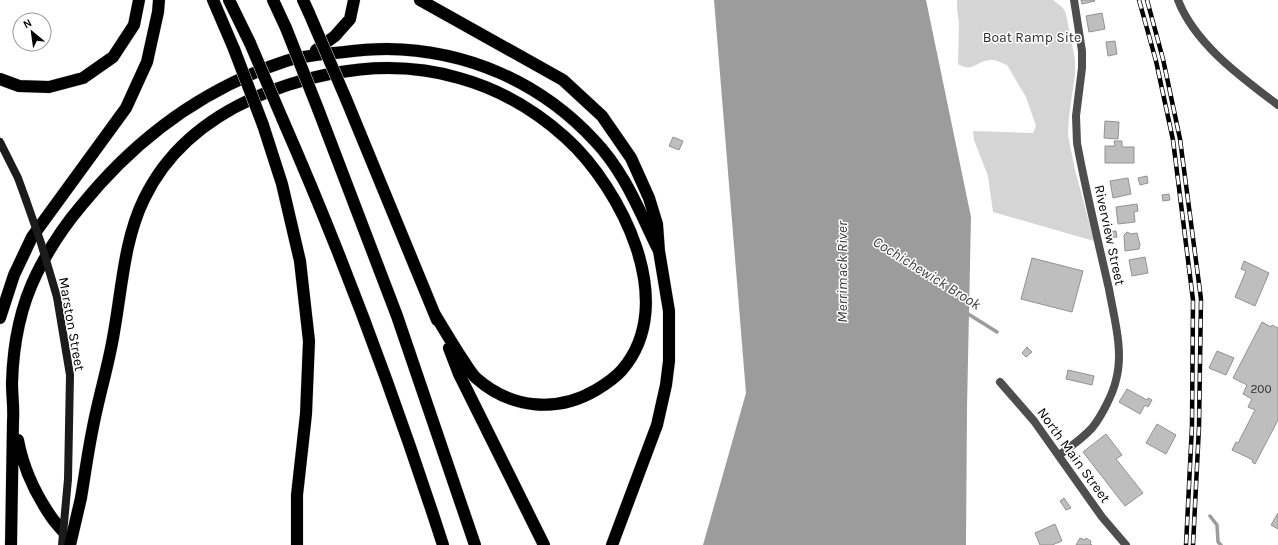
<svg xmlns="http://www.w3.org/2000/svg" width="1278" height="545" viewBox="0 0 1278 545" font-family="Karla,sans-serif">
  <rect width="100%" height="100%" fill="#fff"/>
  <path fill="#d5d5d5" d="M957,0H1053L1063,8L1066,14L1075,60V75L1069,116L1068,135L1075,170L1094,241L993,212L988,176L974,140L973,131L1033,133L1036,126L1026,97L1007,65C1001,63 995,59 989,60C975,62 973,73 958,64L959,24L957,9Z"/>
  <path fill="#9c9c9c" d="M714,0H926L971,217L967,408L966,545H703L746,393Z"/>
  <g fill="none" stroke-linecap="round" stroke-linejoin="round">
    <path stroke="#9c9c9c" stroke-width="3.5" d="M965,312L997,332
      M1210,516L1217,525L1218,542L1221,545"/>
  </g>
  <path fill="#bebebe" stroke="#929292" d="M1081,0H1094L1095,1L1082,4Z
    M1102,13L1105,29L1089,32L1086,16Z
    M1115,41L1117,54L1108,56L1106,42Z
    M1105,121L1119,122L1118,139L1104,138Z
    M673,137L683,141L679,150L669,146Z
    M1114,141H1122V147H1134V163H1105V146H1115Z
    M1147,176L1148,183L1140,185L1138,178Z
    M1128,178L1131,194L1113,198L1110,181Z
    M1169,194L1170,200L1163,201L1162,195Z
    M1137,204L1138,211L1134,212L1135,222L1118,224L1116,207Z
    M1116,231L1117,237L1107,238L1106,232Z
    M1127,232L1131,234L1137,233L1140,245L1139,249L1125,251L1124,235Z
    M1145,257L1148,273L1132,276L1129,260Z
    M1032,258L1083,271L1072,312L1021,299Z
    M1244,261L1269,273L1255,306L1235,297L1246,271L1241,269Z
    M1262,322L1271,327L1272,325L1278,328V420L1255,464L1252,462L1253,460L1232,450L1236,442L1238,443L1255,410L1248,407L1252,399L1243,394L1247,385L1233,378Z
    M1027,347L1032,352L1026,357L1022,353Z
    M1217,351L1234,358L1226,375L1209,368Z
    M1068,370L1094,376L1092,385L1066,379Z
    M1127,389L1147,400L1148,398L1152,400L1148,407L1145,405L1140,414L1119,402Z
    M1157,424L1176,435L1166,454L1146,443Z
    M1106,434L1122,455L1116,459L1143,493L1125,506L1083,452Z
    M1064,498L1071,508L1066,510L1060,501Z
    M1278,513V529L1271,525Z
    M1055,524L1062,541L1052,545H1040L1035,533Z
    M1080,538L1085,540L1086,538L1091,541L1090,544L1092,545H1076Z"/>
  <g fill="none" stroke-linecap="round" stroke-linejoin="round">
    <defs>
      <path id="highway" d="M213,0L234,49
        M229,0L250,43
        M273,0L286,28
        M303,0L309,13
        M420,0L563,80L602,116L631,158L649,198L657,224L659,251L669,311V361L666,385L657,425L612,545
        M316,50L335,36L350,19L354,0
        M0,79L19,86L49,87L83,78L113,57L134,25L139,0
        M346,99L437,320
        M318,109L397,316L475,545
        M282,118C343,257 396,400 443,545
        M263,125L282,184L300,261L309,341L306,414L297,495V545
        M0,318L14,275L32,237L126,108L147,62L158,12L159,0
        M449,348L459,374L544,545
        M18,440C23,467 36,495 52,518C57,525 64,532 70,539
        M81,498C85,474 88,451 93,427C99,395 109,364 114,332C122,288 124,240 144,199C168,149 212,115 263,94C325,69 394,59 459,78C499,89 536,111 566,138C621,188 680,303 622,370C615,378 606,384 596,390C557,413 511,409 476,378C470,372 466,364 461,357C452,343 443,328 434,313
        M11,545C12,504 12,462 13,421C14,408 12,396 12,383C13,345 20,307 37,273C49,249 64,226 81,206C135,139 204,88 286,61C305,55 325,54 344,52C359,50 373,49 387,49C467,50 540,82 594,140C625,172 640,213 659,251"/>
    </defs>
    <use href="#highway" stroke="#dbdbdb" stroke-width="13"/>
    <path stroke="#4e4e4e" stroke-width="8" d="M1178,0C1195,44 1241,77 1278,105
      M1000,382L1034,421L1102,517L1126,545
      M1059,455C1070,447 1082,439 1092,428C1101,417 1113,394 1116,380C1124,351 1114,318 1109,289C1098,241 1086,192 1077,143L1076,116L1082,68V51L1074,0"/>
    <path stroke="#1b1b1b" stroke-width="8" d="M0,142L18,178L26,200
      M57,297L70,375L68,479"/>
    <use href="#highway" stroke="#000" stroke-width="12"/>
    <defs>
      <path id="rail" d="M1139,0L1156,61L1173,140L1193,300L1192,426L1186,545
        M1147,0L1163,59L1180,139L1201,299L1199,427L1193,545"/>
    </defs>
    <use href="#rail" stroke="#000" stroke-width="4.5"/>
    <use href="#rail" stroke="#fff" stroke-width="3" stroke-dasharray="9" stroke-linecap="butt"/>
    <defs>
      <path id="highway-bridge" d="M309,13L346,99
        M286,28L318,109
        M250,43L282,118
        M234,49L263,125
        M70,545L81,498"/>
    </defs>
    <use href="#highway-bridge" stroke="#dbdbdb" stroke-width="13" stroke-linecap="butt"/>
    <path stroke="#1b1b1b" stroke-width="8" d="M26,200L41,243L57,297
      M62,545L68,479"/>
    <use href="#highway-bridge" stroke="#000" stroke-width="12"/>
  </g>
  <g text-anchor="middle" stroke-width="3" stroke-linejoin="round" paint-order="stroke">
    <g font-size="12" fill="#303030">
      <text x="1261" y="393">200</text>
    </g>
    <g font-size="14" fill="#2c2c2c" stroke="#fff">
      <text x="1032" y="42">Boat Ramp Site</text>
    </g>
    <g font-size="14" fill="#000" stroke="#fff">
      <text transform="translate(1110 235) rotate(78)" y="5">Riverview Street</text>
      <text transform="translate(72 324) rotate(80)" y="5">Marston Street</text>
      <text transform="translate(1074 455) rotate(54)" y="5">North Main Street</text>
    </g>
    <g font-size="15" font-style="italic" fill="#3d3d3d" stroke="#fff">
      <text transform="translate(842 272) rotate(-90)" y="5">Merrimack River</text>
      <text transform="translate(927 273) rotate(32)" y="5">Cochichewick Brook</text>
    </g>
  </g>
  <g transform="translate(32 32) rotate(331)"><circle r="19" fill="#ffffff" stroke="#999999"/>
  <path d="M0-3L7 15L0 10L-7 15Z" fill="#000000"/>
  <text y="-6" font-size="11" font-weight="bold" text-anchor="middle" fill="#000000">N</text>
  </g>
</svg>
